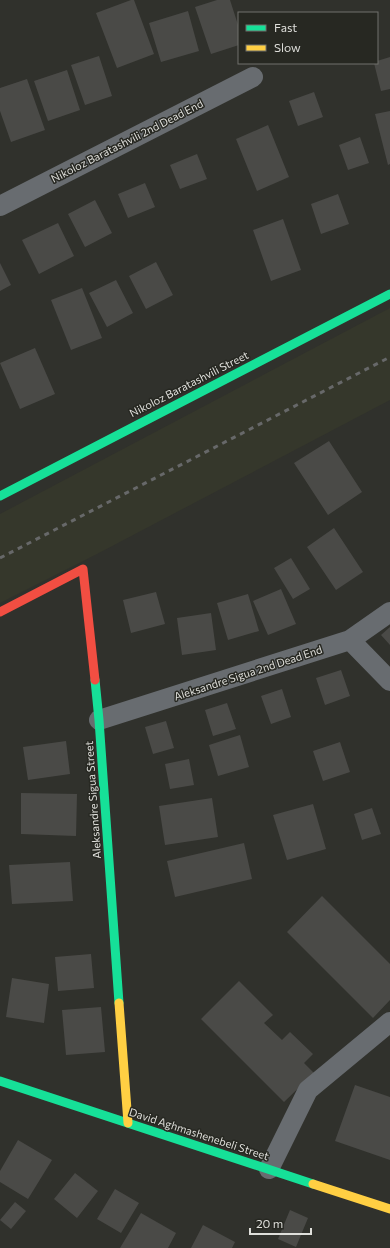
<svg xmlns="http://www.w3.org/2000/svg" width="390" height="1248" viewBox="0 0 390 1248" font-family="Commissioner,sans-serif">
  <rect width="100%" height="100%" fill="#30312c"/>
  <path fill="#35372b" d="M390,308V400L97,554L0,603V514Z"/>
  <path fill="#4a4a47" d="M131,0H134L154,54L117,68L96,13Z
    M217,0H230L239,28V45L211,54L195,7Z
    M188,11L199,51L161,62L149,23Z
    M99,56L112,96L85,105L71,65Z
    M390,57V89L381,91L374,63H377V61Z
    M67,70L80,110L48,121L34,81Z
    M27,79L45,130L11,142L0,111V88Z
    M314,92L323,117L298,126L289,101Z
    M390,111V164L388,165L375,114Z
    M268,125L289,177L257,191L236,139Z
    M360,137L369,163L348,170L339,145Z
    M197,154L207,179L180,189L170,165Z
    M145,183L155,207L128,218L118,194Z
    M338,194L349,224L321,234L311,204Z
    M95,200L112,233L85,247L68,214Z
    M283,219L301,270L271,281L253,230Z
    M58,223L74,256L39,274L22,240Z
    M156,262L173,295L146,309L129,276Z
    M0,263L11,285L0,291Z
    M116,280L133,313L107,327L89,293Z
    M82,288L102,338L71,350L51,300Z
    M35,348L55,394L20,409L0,363Z
    M329,441L362,492L328,515L294,463Z
    M334,528L363,572L336,590L307,547Z
    M291,558L310,589L293,599L274,568Z
    M281,589L296,624L268,635L253,601Z
    M156,592L165,624L131,633L123,600Z
    M248,594L259,631L228,640L217,603Z
    M211,613L216,650L182,655L177,618Z
    M390,627V645L381,635Z
    M341,670L350,696L325,705L316,678Z
    M282,689L291,717L271,724L261,696Z
    M227,703L236,729L213,736L205,710Z
    M166,721L174,748L153,754L145,727Z
    M240,735L249,767L218,776L209,745Z
    M66,741L70,774L28,780L23,747Z
    M340,742L350,772L323,781L313,751Z
    M189,759L194,785L170,789L165,764Z
    M21,793L77,794L76,836L21,834Z
    M212,798L218,837L165,845L159,806Z
    M313,804L326,849L287,860L273,815Z
    M372,808L381,834L362,840L354,814Z
    M244,843L252,879L175,897L167,861Z
    M70,862L73,901L12,904L9,865Z
    M322,896L390,964V1000L373,1018L287,932Z
    M91,954L94,988L58,991L55,957Z
    M12,978L49,984L44,1023L6,1017Z
    M239,981L273,1015L264,1023L282,1040L290,1032L313,1054L304,1063L314,1073L284,1102L201,1019Z
    M101,1007L105,1052L66,1055L62,1010Z
    M355,1085L390,1097V1160L335,1141Z
    M18,1140L52,1160L28,1199L0,1182V1171Z
    M75,1173L98,1191L77,1218L54,1199Z
    M115,1189L139,1203L121,1233L97,1219Z
    M15,1202L26,1211L11,1229L0,1220Z
    M290,1210L308,1218L296,1247L278,1239Z
    M141,1213L176,1233L168,1248H120Z
    M203,1225L235,1242L232,1248H191Z"/>
  <g fill="none" stroke-linecap="round" stroke-linejoin="round">
    <path stroke="#686c70" stroke-width="20" d="M0,206L253,77
      M350,640L390,681
      M99,720L350,640L390,612
      M269,1169L308,1090L390,1022"/>
    <path stroke="#16e098" stroke-width="9" d="M0,496L390,294
      M95,680L99,720L119,1003
      M0,1081L313,1184"/>
    <path stroke="#ffcf43" stroke-width="9" d="M119,1003L128,1123
      M313,1184L390,1209"/>
    <path stroke="#f24e42" stroke-width="9" d="M0,612L83,569L95,680"/>
    <path stroke="#676869" stroke-width="3" stroke-dasharray="5 5" stroke-linecap="butt" d="M0,558L390,357"/>
  </g>
  <g text-anchor="middle" stroke-width="3" stroke-linejoin="round" paint-order="stroke">
    <g font-size="11" fill="#dfdfdb" stroke="#272822">
      <text transform="translate(127 141) rotate(-27)" y="4">Nikoloz Baratashvili 2nd Dead End</text>
      <text transform="translate(189 384) rotate(-27)" y="4">Nikoloz Baratashvili Street</text>
      <text transform="translate(248 673) rotate(-18)" y="4">Aleksandre Sigua 2nd Dead End</text>
      <text transform="translate(93 800) rotate(-94)" y="4">Aleksandre Sigua Street</text>
      <text transform="translate(199 1134) rotate(18)" y="4">David Aghmashenebeli Street</text>
    </g>
  </g>
  <rect x="238" y="12" width="140" height="52" fill="#272822" stroke="#71716c"/>
  <rect x="246" y="25" width="20" height="6" fill="#16e098" stroke="#71716c"/>
  <text x="274" y="32" font-size="12" fill="#dfdfdb">Fast</text>
  <rect x="246" y="45" width="20" height="6" fill="#ffcf43" stroke="#71716c"/>
  <text x="274" y="52" font-size="12" fill="#dfdfdb">Slow</text>
  <path d="M250 1228v6h61v-6" fill="none" stroke="#dfdfdb" stroke-width="2"/>
  <text x="256" y="1228" font-size="12" fill="#dfdfdb" stroke="#272822" stroke-width="3" paint-order="stroke">20 m</text>
</svg>
